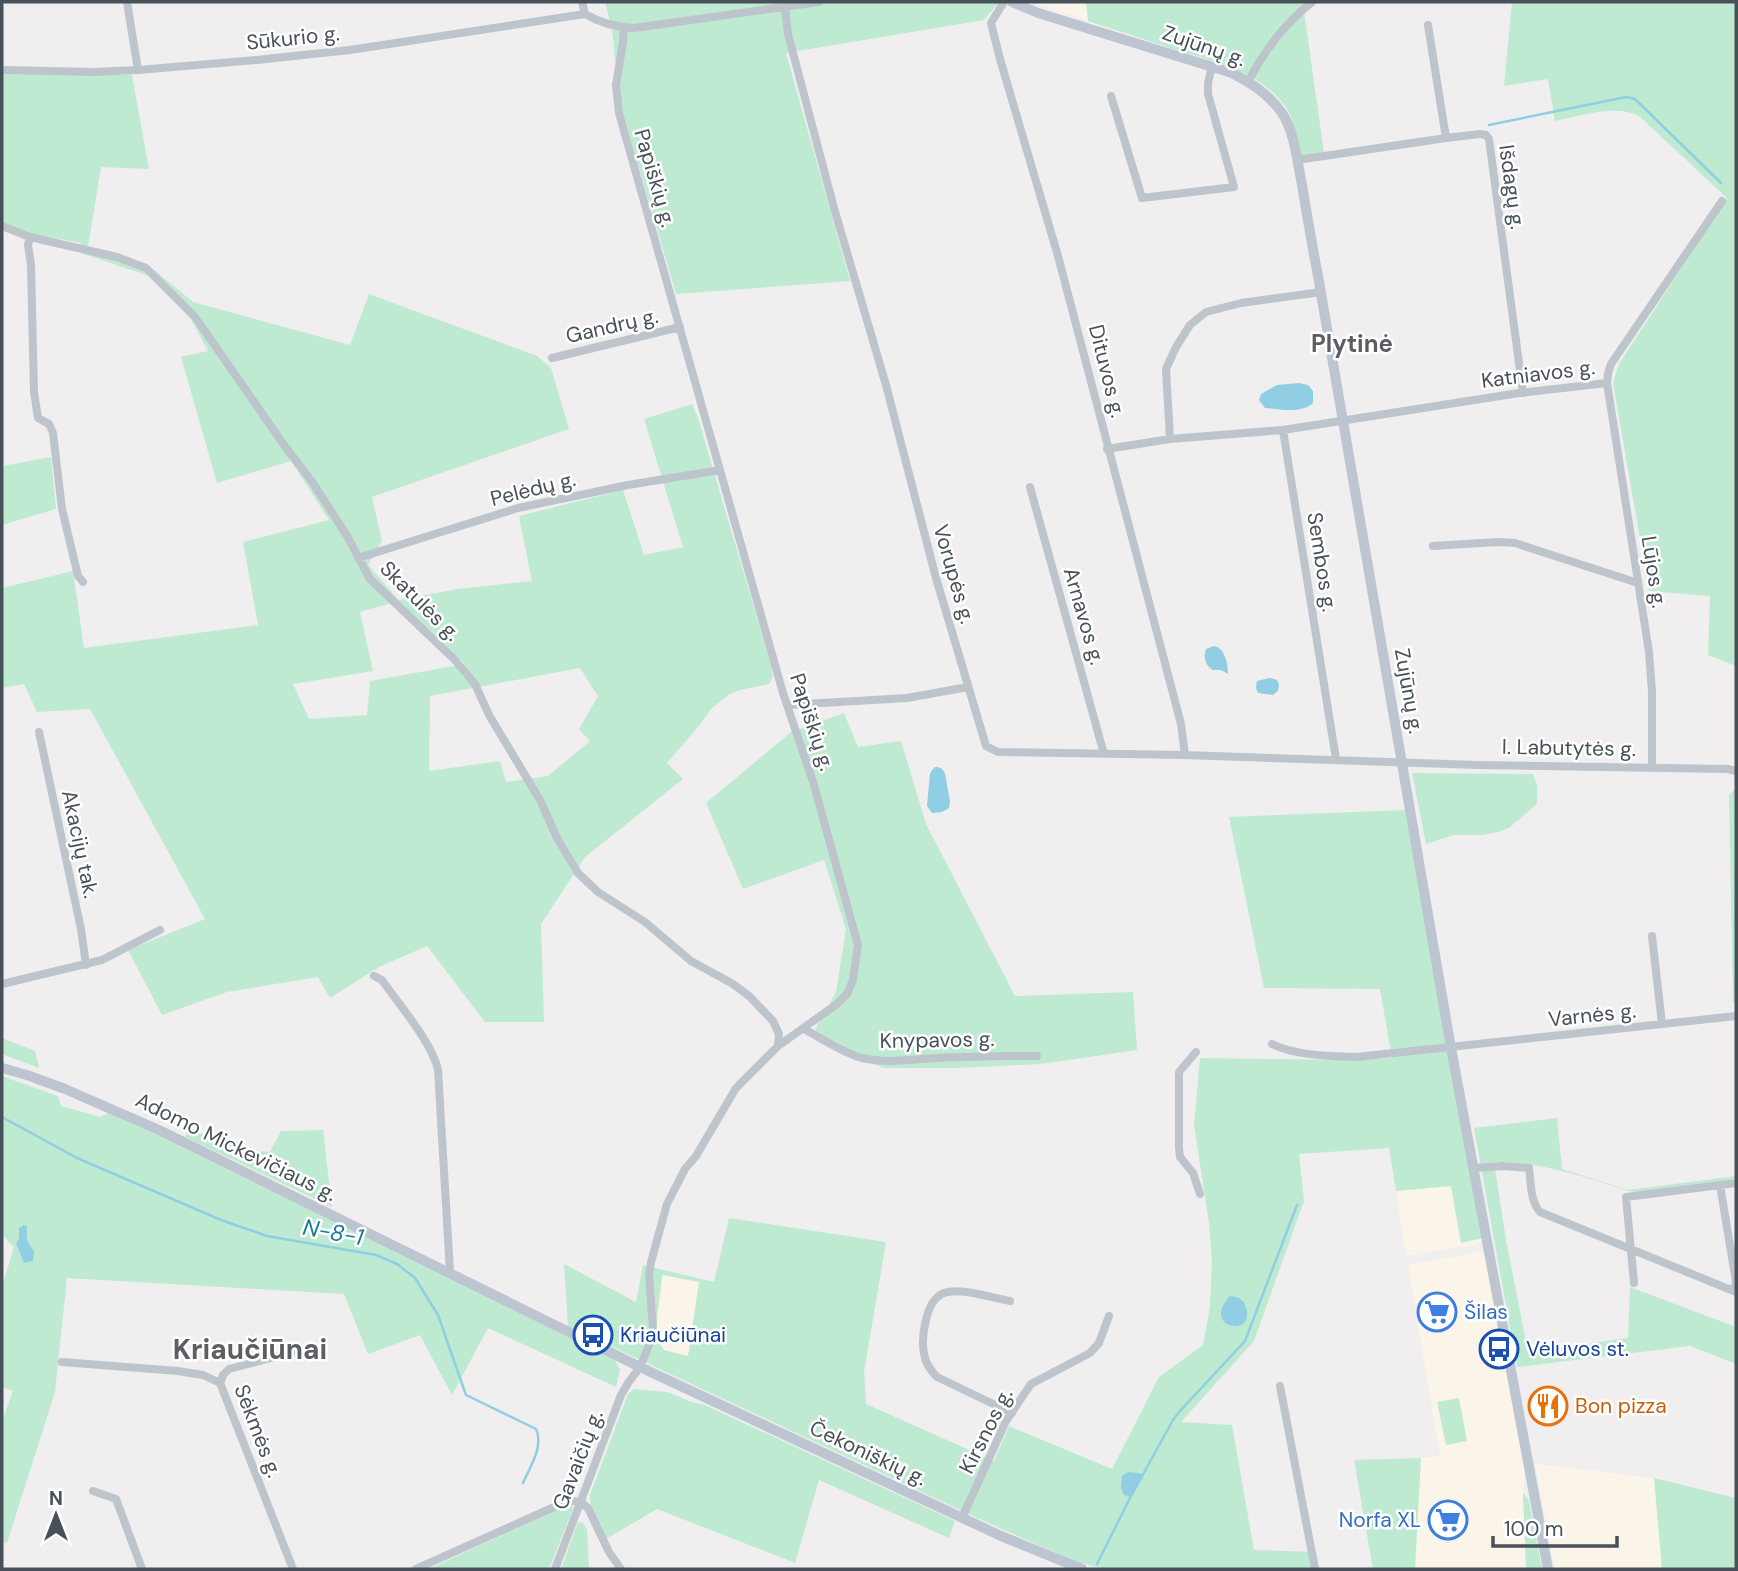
<svg xmlns="http://www.w3.org/2000/svg" width="1738" height="1571" viewBox="0 0 1738 1571" font-family="'DM Sans',sans-serif">
  <rect width="100%" height="100%" fill="#f0eeee"/>
  <path fill="#faf5e8" d="M1029,2H1086L1088,21L1030,2Z
    M1451,1186L1461,1242L1483,1238L1480,1242L1474,1245L1406,1256L1396,1191Z
    M1478,1252L1484,1254L1488,1261L1496,1303L1497,1330L1502,1355L1510,1375L1525,1468L1523,1492L1526,1569H1415L1421,1458L1440,1456L1408,1265Z
    M663,1275L699,1282L688,1357L664,1350L655,1336Z
    M1535,1464L1654,1478L1662,1569H1555Z"/>
  <path fill="#bfead2" fill-rule="evenodd" d="M605,2H999L984,20L786,53L850,281L676,294L620,103L612,29Z
    M1086,2H1317L1304,11L1324,153L1301,158C1297,141 1295,121 1285,106C1259,71 1215,62 1176,50C1147,40 1118,31 1088,21Z
    M1512,2H1736V666L1708,655L1710,596L1649,591L1613,383L1619,364L1727,198L1639,116C1616,104 1581,116 1555,121L1548,79L1504,86Z
    M2,74L132,75L149,169L101,167L88,247L147,264L193,302L350,345L369,294L537,356L551,368L569,429L372,497L382,541L368,565L399,600L457,589L532,581L519,516L623,490L644,555L683,547L644,419L692,404L698,418L771,665L773,677L769,684L740,690L728,695L711,709L699,726L667,763L683,779L585,857L541,924L544,1022H485L427,946L379,967L330,998L318,977L227,992L162,1015L128,950L205,919L90,709L37,712L24,684L2,688V588L73,571L84,648L258,625L243,542L329,520L291,461L217,483L181,357L208,351L191,319L149,276L81,253V243L2,228ZM395,602L432,632L465,664L370,681L367,715L309,719L293,684L373,671L360,612ZM580,668L598,696L579,729L590,741L548,776L506,782L500,761L429,771L430,696Z
    M51,457L56,509L2,525V466Z
    M844,713L858,747L901,741L926,824L1015,996L1133,992L1137,1050L1041,1064L956,1068H885L843,1054L815,1030L836,992L846,929L824,860L743,889L706,803L791,732Z
    M1412,773L1533,774L1537,785V804L1509,828L1498,832L1483,835H1454L1426,844Z
    M1736,788V1002L1733,1003L1729,795Z
    M1405,810L1483,1238L1461,1243L1451,1186L1396,1191L1389,1148L1299,1154L1304,1201L1254,1341L1181,1422L1232,1425L1254,1550L1316,1552L1319,1568L1361,1569H1105L1077,1562L977,1518L568,1326L564,1264L636,1302L643,1265L714,1282L729,1218L886,1242L864,1372L866,1404L994,1461L1009,1426L1112,1469L1159,1377L1203,1345L1210,1307L1212,1261L1209,1223L1194,1125L1200,1058L1360,1060L1392,1058L1380,989L1264,988L1229,817ZM662,1275L699,1282L688,1356L664,1350L655,1336Z
    M2,1038L35,1051L39,1068L2,1054Z
    M2,1076L58,1096L61,1106L100,1117L108,1113L160,1136L615,1360L620,1370L616,1387L488,1328L452,1395L420,1335L368,1354L344,1294L67,1278L55,1392L7,1543L2,1541V1422L13,1391L2,1387V1287L14,1247L5,1238L2,1232Z
    M1557,1118L1562,1169L1628,1190L1736,1176V1179L1637,1192L1629,1191C1583,1177 1543,1162 1494,1162L1506,1240L1528,1352L1628,1338L1630,1287L1736,1327V1364L1690,1346L1517,1367L1474,1128Z
    M189,1130L257,1151L270,1152L281,1131L323,1130L332,1207L185,1137Z
    M634,1389L667,1392L692,1402L705,1405L955,1521L949,1538L819,1480L795,1563L657,1509L606,1539C600,1525 589,1510 590,1495L628,1394Z
    M1459,1398L1467,1441L1446,1445L1437,1402Z
    M1421,1458L1415,1569H1373L1354,1460Z
    M1654,1478L1736,1498V1569H1662Z
    M1523,1492L1529,1501L1542,1569H1526Z
    M567,1505L572,1506L573,1509L549,1569H429Z
    M578,1522L583,1523L587,1530L589,1569H561Z"/>
  <path fill="#90cee3" d="M1299,383L1308,385L1313,391V403C1300,414 1281,409 1265,408L1259,400L1261,394L1277,385Z
    M1214,646C1225,648 1228,664 1228,674L1221,670H1213C1205,665 1203,657 1206,649Z
    M1270,678L1277,680L1279,684L1278,691L1273,695L1258,693L1256,688L1257,681Z
    M935,767C941,767 942,769 945,773L950,802L949,808L942,812L932,813L927,806L930,774L932,770Z
    M24,1225L27,1226C27,1239 25,1239 34,1251L33,1261L24,1263L16,1243L19,1239V1228Z
    M1230,1296C1238,1297 1244,1299 1246,1308C1256,1338 1200,1329 1230,1296Z
    M1128,1472L1139,1473L1143,1475V1477L1133,1495L1130,1497L1124,1495L1121,1488L1122,1476Z"/>
  <g fill="none" stroke-linecap="round" stroke-linejoin="round">
    <path stroke="#90cee3" stroke-width="2.5" d="M1489,125L1626,97L1635,99L1721,183
      M2,1117L77,1158L221,1220L267,1236L376,1255L397,1264L415,1278L438,1315L466,1395L536,1429C544,1446 530,1467 523,1483
      M1141,1478L1173,1420L1180,1411L1245,1341L1297,1205
      M1097,1564L1131,1496"/>
    <path stroke="#bdc4cc" stroke-width="8" d="M127,2L138,70
      M582,2L585,14
      M1004,2L991,23L1000,59L1058,256L1181,724L1185,755
      M785,7L788,34L834,208L886,385L936,578L986,746L998,752L1185,755L1477,765L1728,769L1736,771
      M585,14C600,23 616,27 634,28L819,2
      M1428,25L1446,138
      M2,70L95,72L138,70L257,60L350,50L585,14
      M1248,82C1264,51 1285,23 1312,2
      M1111,96L1142,198L1234,187L1208,94V83L1212,66
      M1297,160L1446,138L1480,134L1486,135L1489,139L1523,393
      M2,226L30,237L117,257L146,268L195,317L284,445L313,483L347,536L370,579L455,660L475,684L489,715L540,800L558,840L578,873L598,892L645,922L691,961L733,984L749,996L773,1021L779,1034L778,1046
      M30,237L28,245L31,265L34,392L38,418L49,424L53,433L62,509L78,576L83,582
      M552,358L680,327
      M1283,430L1336,759
      M1170,439L1166,369L1176,347L1190,325L1206,312L1241,303L1321,292
      M1107,449L1170,439L1283,430L1519,393L1607,383
      M1030,487L1104,754
      M1433,546L1498,542L1515,543L1638,583
      M358,558L518,508L628,485L720,470
      M788,705L907,698L968,687
      M39,732L81,929L86,965
      M1652,767V692L1649,652L1607,383L1608,373L1611,364L1722,201
      M1652,936L1662,1024
      M374,976L382,980C398,1003 433,1044 438,1070L450,1272
      M2,984L102,960L160,930
      M804,1029C823,1039 841,1052 862,1058C888,1064 913,1059 938,1058C971,1056 1004,1056 1037,1056
      M1272,1044C1296,1056 1332,1056 1357,1057L1736,1016
      M1196,1052L1179,1072V1147L1180,1157L1193,1173L1200,1194
      M1474,1168L1503,1166L1529,1168C1531,1182 1530,1201 1540,1212L1736,1292
      M1720,1185L1736,1282L1734,1291
      M1634,1283L1626,1197L1736,1183
      M1010,1301C992,1298 960,1287 944,1293C925,1300 920,1341 925,1358C927,1365 931,1371 937,1377L1012,1413
      M62,1362L178,1371L203,1375L220,1383
      M1280,1386L1315,1569
      M93,1491L116,1499L142,1569
      M581,1502L588,1508L609,1552L621,1569
      M962,1518L1006,1421L1031,1384L1090,1353L1099,1343L1109,1316
      M293,1569L220,1383L223,1375L229,1369L294,1352
      M416,1569L563,1503L571,1501L581,1502
      M555,1569L621,1395L628,1383L640,1367L650,1343L653,1329L649,1276L651,1262L667,1204L685,1169L696,1156L736,1088L778,1046L837,1004L847,994L853,980L858,945L814,785L783,693L619,113L616,85L623,42L624,27"/>
    <path stroke="#bdc5d0" stroke-width="10" d="M1012,2L1038,13L1232,73C1251,83 1269,94 1282,113C1295,133 1297,161 1302,185C1307,215 1312,245 1318,276L1451,1048L1548,1569
      M2,1068L27,1075L65,1089L159,1130L640,1367L1001,1536L1082,1569"/>
  </g>
  <defs>
    <symbol id="supermarket-ring" viewBox="-11 -11 22 22"><circle r="9.5" fill="#fff" stroke="#3f7fe0" stroke-width="1.5"/><path d="M-6-5.5h2.5l.6 2H6L4.5 2H-2.5L-4.4-4H-6ZM-1.5 3.2a1.3 1.3 0 1 0 .1 0ZM3 3.2a1.3 1.3 0 1 0 .1 0Z" fill="#3f7fe0"/></symbol>
    <symbol id="bus-ring" viewBox="-11 -11 22 22"><circle r="9.5" fill="#fff" stroke="#1a4fb4" stroke-width="1.5"/><path d="M-5-6H5V4H4V6H2V4H-2V6H-4V4H-5ZM-3.5-4V0h7V-4ZM-3.5 1.2v1.5H-2V1.2ZM2 1.2v1.5H3.5V1.2Z" fill="#1a4fb4"/></symbol>
    <symbol id="restaurant-ring" viewBox="-11 -11 22 22"><circle r="9.5" fill="#fff" stroke="#e8710a" stroke-width="1.5"/><path d="M-5-6h1v4h1v-4h1v4h1v-4h1v5L-1.5 .5V6h-2V.5L-5-1ZM5-6V6H3V1.5H1.5Q1.5-4 5-6Z" fill="#e8710a"/></symbol>
  </defs>
  <g fill-rule="evenodd">
    <use href="#supermarket-ring" x="1415" y="1290" width="44" height="44"/>
    <use href="#bus-ring" x="571" y="1313" width="44" height="44"/>
    <use href="#bus-ring" x="1477" y="1327" width="44" height="44"/>
    <use href="#restaurant-ring" x="1526" y="1384" width="44" height="44"/>
    <use href="#supermarket-ring" x="1426" y="1498" width="44" height="44"/>
  </g>
  <g text-anchor="middle" stroke-width="5" stroke-linejoin="round" paint-order="stroke">
    <g font-size="21" fill="#485059" stroke="#fff">
      <text transform="translate(293 38) rotate(-6)" y="7">Sūkurio g.</text>
      <text transform="translate(1204 46) rotate(19)" y="7">Zujūnų g.</text>
      <text transform="translate(655 178) rotate(74)" y="7">Papiškių g.</text>
      <text transform="translate(1512 187) rotate(82)" y="7">Išdagų g.</text>
      <text transform="translate(612 326) rotate(-13)" y="7">Gandrų g.</text>
      <text transform="translate(1107 371) rotate(76)" y="7">Dituvos g.</text>
      <text transform="translate(1538 374) rotate(-7)" y="7">Katniavos g.</text>
      <text transform="translate(533 489) rotate(-14)" y="7">Pelėdų g.</text>
      <text transform="translate(1322 562) rotate(81)" y="7">Sembos g.</text>
      <text transform="translate(1654 572) rotate(81)" y="7">Lūjos g.</text>
      <text transform="translate(954 574) rotate(74)" y="7">Vorupės g.</text>
      <text transform="translate(420 601) rotate(45)" y="7">Skatulės g.</text>
      <text transform="translate(1084 616) rotate(74)" y="7">Arnavos g.</text>
      <text transform="translate(1409 691) rotate(80)" y="7">Zujūnų g.</text>
      <text transform="translate(812 722) rotate(72)" y="7">Papiškių g.</text>
      <text transform="translate(1569 748) rotate(1)" y="7">I. Labutytės g.</text>
      <text transform="translate(80 844) rotate(78)" y="7">Akacijų tak.</text>
      <text transform="translate(1592 1015) rotate(-6)" y="7">Varnės g.</text>
      <text transform="translate(937 1040) rotate(-1)" y="7">Knypavos g.</text>
      <text transform="translate(236 1147) rotate(26)" y="7">Adomo Mickevičiaus g.</text>
      <text transform="translate(258 1431) rotate(69)" y="7">Sėkmės g.</text>
      <text transform="translate(986 1431) rotate(-63)" y="7">Kirsnos g.</text>
      <text transform="translate(868 1453) rotate(25)" y="7">Čekoniškių g.</text>
      <text transform="translate(578 1460) rotate(-69)" y="7">Gavaičių g.</text>
    </g>
    <g font-size="21" fill="#366cbe" stroke="#fff" text-anchor="start">
      <text x="1464" y="1319">Šilas</text>
      <text x="1421" y="1527" text-anchor="end">Norfa XL</text>
    </g>
    <g font-size="21" fill="#164399" stroke="#fff" text-anchor="start">
      <text x="620" y="1342">Kriaučiūnai</text>
      <text x="1526" y="1356">Vėluvos st.</text>
    </g>
    <g font-size="21" fill="#c56008" stroke="#fff" text-anchor="start">
      <text x="1575" y="1413">Bon pizza</text>
    </g>
    <g font-size="23" font-style="italic" fill="#197a9b" stroke="#fff">
      <text transform="translate(333 1232) rotate(10)" y="8">N-8-1</text>
    </g>
    <g font-size="24" font-weight="bold" fill="#5b5e62" stroke="#fff">
      <text x="1352" y="352">Plytinė</text>
    </g>
    <g font-size="28" font-weight="bold" fill="#5b5e62" stroke="#fff">
      <text x="250" y="1359">Kriaučiūnai</text>
    </g>
  </g>
  <rect width="1738" height="1571" fill="none" stroke="#485059" stroke-width="7"/>
  <g transform="translate(56 1515)" stroke="#ffffff" stroke-width="5" paint-order="stroke">
  <path d="M0-5L12 26L0 18L-12 26Z" fill="#485059"/>
  <text y="-10" font-size="19" font-weight="bold" text-anchor="middle" fill="#485059">N</text>
  </g>
  <path d="M1493 1536v10h124v-10" fill="none" stroke="#485059" stroke-width="3.5"/>
  <text x="1504" y="1536" font-size="21" fill="#485059" stroke="#ffffff" stroke-width="5" paint-order="stroke">100 m</text>
</svg>
